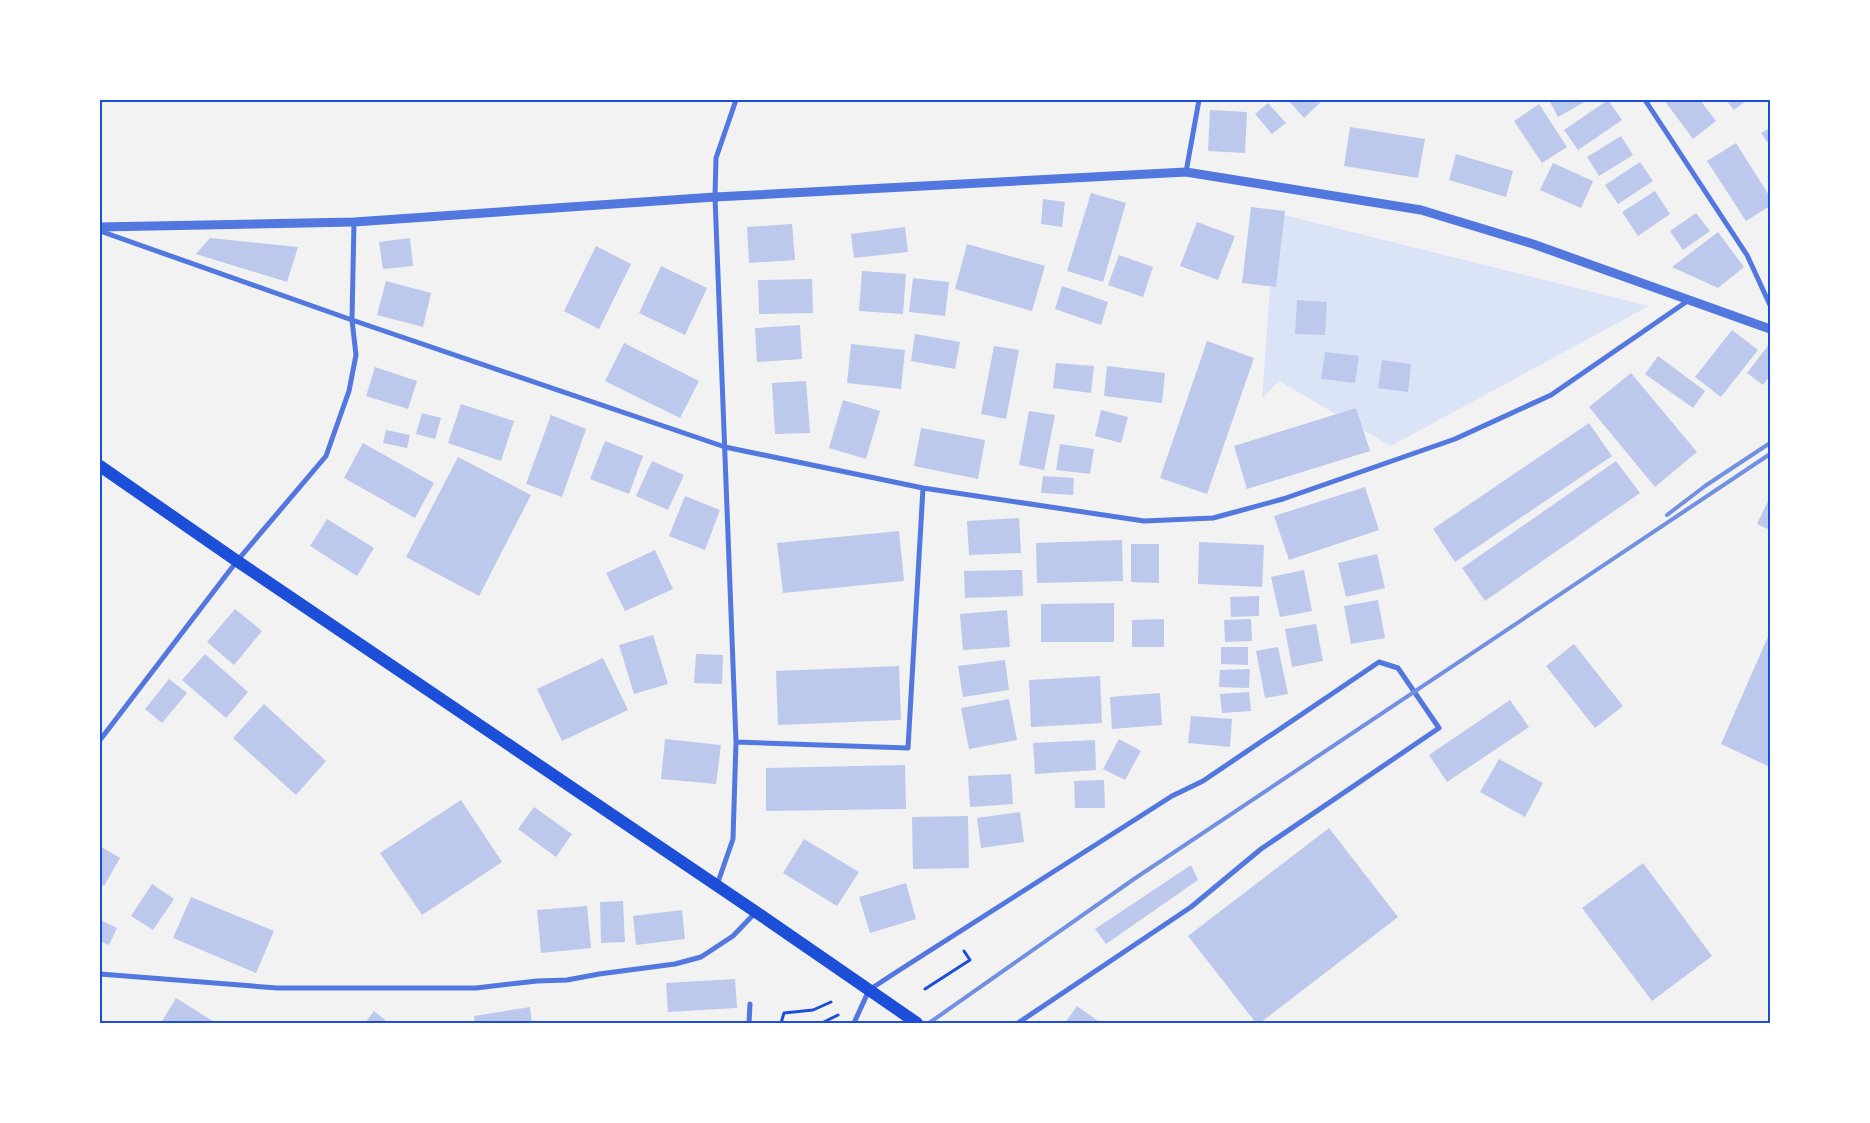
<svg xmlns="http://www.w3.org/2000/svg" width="1870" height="1123" viewBox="0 0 1870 1123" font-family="Montserrat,sans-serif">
  <rect width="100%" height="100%" fill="#f2f2f2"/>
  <path fill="#dbe4f7" d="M1284,215L1649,306L1391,446L1279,381L1262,399L1270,286Z"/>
  <path fill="#bdc9ec" d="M1288,100H1323L1304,118Z
    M1549,100H1588L1558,117Z
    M1608,100L1622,120L1578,150L1564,130Z
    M1664,100H1700L1716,121L1693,139Z
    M1726,100H1747L1734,110Z
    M1268,103L1286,123L1272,134L1255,114Z
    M1539,104L1567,147L1542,163L1514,121Z
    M1210,110L1247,112L1245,153L1208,151Z
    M1350,127L1425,139L1418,178L1344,166Z
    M1770,128V146L1761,133Z
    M1621,136L1633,155L1599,176L1587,157Z
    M1736,143L1770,197V206L1746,221L1707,161Z
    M1456,154L1513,171L1506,197L1449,180Z
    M1640,162L1653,181L1618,204L1605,185Z
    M1553,163L1593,181L1581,208L1540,190Z
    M1655,191L1670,214L1638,236L1622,212Z
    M1091,193L1126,203L1103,282L1067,271Z
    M1043,199L1065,202L1062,227L1041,224Z
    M1251,207L1285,211L1276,287L1242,283Z
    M1696,213L1710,231L1683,250L1670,231Z
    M1197,222L1235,236L1218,280L1180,266Z
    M792,224L795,260L749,263L747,227Z
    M905,227L908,252L854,258L851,234Z
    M1718,232L1744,267L1718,288L1672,267Z
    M210,238L298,247L287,282L196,254Z
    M410,238L413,266L383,269L379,242Z
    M967,244L1045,266L1032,311L955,289Z
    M596,246L631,264L599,329L564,311Z
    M1119,255L1153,267L1143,297L1108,285Z
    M661,266L707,288L685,335L639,313Z
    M862,271L906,274L903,314L859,311Z
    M913,278L949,282L945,316L909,312Z
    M812,279L813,313L759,314L758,280Z
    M386,281L431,293L423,327L377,315Z
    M1062,286L1108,302L1101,325L1055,309Z
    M1297,300L1327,302L1325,335L1295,334Z
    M800,325L802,359L757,362L755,328Z
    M1732,330L1758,350L1721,397L1695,377Z
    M915,334L960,342L955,369L911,361Z
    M1207,341L1254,358L1207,494L1160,478Z
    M624,343L699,381L680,418L605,381Z
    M1770,343V376L1763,385L1747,373Z
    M851,344L905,350L901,389L847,383Z
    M994,346L1019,350L1006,419L981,414Z
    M1325,352L1359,356L1355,383L1321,379Z
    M1658,356L1705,391L1693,408L1645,374Z
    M1382,360L1411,364L1408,392L1378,388Z
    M1056,363L1094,366L1091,393L1053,388Z
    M1107,366L1165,373L1162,403L1104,396Z
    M375,367L417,381L408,409L366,396Z
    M1631,373L1697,452L1655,487L1589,407Z
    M806,381L810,433L775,434L772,383Z
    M843,400L880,411L866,459L829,448Z
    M461,404L514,421L501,461L448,443Z
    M1356,408L1370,451L1247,489L1234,446Z
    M1101,410L1128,417L1121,443L1095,436Z
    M1029,411L1055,415L1044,470L1019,465Z
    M422,413L441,418L435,439L416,434Z
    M551,415L586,429L562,497L526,484Z
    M1589,423L1612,456L1455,562L1433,529Z
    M921,428L985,440L978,479L914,466Z
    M386,430L410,435L407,448L383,443Z
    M605,441L643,456L629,494L590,479Z
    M363,443L434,483L415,518L344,478Z
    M1060,444L1094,449L1090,474L1056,470Z
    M458,457L531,495L479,596L406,557Z
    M652,461L684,475L668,510L636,496Z
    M1616,461L1640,493L1485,601L1462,568Z
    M1043,476L1074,478L1073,495L1041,493Z
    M1365,487L1379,530L1289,560L1274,516Z
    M685,496L720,510L705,550L669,536Z
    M1770,497V530L1757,524Z
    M1019,518L1021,553L969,555L967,521Z
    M327,519L374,548L357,576L310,546Z
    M899,531L904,581L783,593L777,543Z
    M1122,540L1123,581L1037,583L1036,543Z
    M1199,542L1264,545L1262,587L1198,584Z
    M1131,544H1159V583L1131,582Z
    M655,550L673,589L625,611L606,573Z
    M1377,554L1385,588L1346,597L1338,563Z
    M1022,570L1023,596L965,598L964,571Z
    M1304,570L1312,611L1280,617L1271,577Z
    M1259,596V616L1231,617L1230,597Z
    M1378,600L1385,638L1351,644L1344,606Z
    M1114,603V642H1041V604Z
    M235,609L262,631L234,665L207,642Z
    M1007,610L1010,647L963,650L960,614Z
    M1164,619V647H1132V620Z
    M1251,619L1252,641L1225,642L1224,620Z
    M1316,624L1323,661L1292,667L1285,629Z
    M1770,632V767L1721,744Z
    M653,635L668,684L634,694L619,645Z
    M1574,644L1623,706L1595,728L1546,666Z
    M1221,647H1248V665L1221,664Z
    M1278,647L1288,694L1265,698L1256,651Z
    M205,654L248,692L226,718L182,680Z
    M696,654L723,655L722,684L694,683Z
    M603,658L628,710L562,741L537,689Z
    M1005,660L1009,690L963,697L958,666Z
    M899,666L901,720L778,725L776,671Z
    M1250,669L1249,688L1219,687L1220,670Z
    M1100,676L1102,723L1031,727L1029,680Z
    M169,679L187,693L162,723L145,709Z
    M1249,692L1251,711L1222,713L1220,694Z
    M1160,693L1162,725L1112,729L1110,697Z
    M1009,699L1017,740L969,749L961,708Z
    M1510,700L1529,727L1447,782L1429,755Z
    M264,704L326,761L296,795L233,738Z
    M1191,716L1232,719L1230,747L1188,743Z
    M665,739L721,745L716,784L661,779Z
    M1119,739L1141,751L1125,780L1103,769Z
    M1095,740L1096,770L1035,774L1033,743Z
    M1499,759L1543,783L1525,817L1480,792Z
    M905,765L906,809L766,811V768Z
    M1011,774L1013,804L970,807L968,776Z
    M1104,780L1105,808H1075L1074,781Z
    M461,800L502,862L422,915L380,853Z
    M534,807L572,834L556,857L518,829Z
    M1020,812L1024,842L981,848L977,818Z
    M968,816L969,868L913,869L912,817Z
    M1329,828L1398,917L1260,1023H1256L1188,936Z
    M804,839L859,872L837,906L783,873Z
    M100,846L120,858L104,886L100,883Z
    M1643,863L1712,956L1652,1001L1582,908Z
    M1191,865L1198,880L1106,944L1095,929Z
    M906,883L916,919L870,933L859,897Z
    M152,884L174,899L153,930L131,916Z
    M191,897L274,931L256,973L173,938Z
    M623,901L625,942L601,943L600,902Z
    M587,906L591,948L541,953L537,910Z
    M682,910L685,939L636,945L633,916Z
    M100,920L117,928L109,945L100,941Z
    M735,979L737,1008L668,1012L666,983Z
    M176,998L216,1023H161Z
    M1077,1006L1101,1023H1065Z
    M530,1007L532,1023H475L474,1016Z
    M374,1011L389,1023H365Z"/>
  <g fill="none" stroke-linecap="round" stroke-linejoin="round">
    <path stroke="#1d4ed8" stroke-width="3" d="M925,989L970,960L964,951
      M781,1023L784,1013L813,1010L831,1002
      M822,1023L838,1015"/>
    <path stroke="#5277de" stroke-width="5" d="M1645,100L1747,255L1770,305
      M1186,172L1199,100
      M100,231L352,320L725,447L923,488L1144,521L1213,518L1283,499L1455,439L1551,395L1689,300
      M100,740L237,561L326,456L349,391L356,355L352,320L354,222
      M736,742L908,748L923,488
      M717,885L733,839L736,742L715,197L716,158L736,100
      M100,974L277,988H476L537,981L567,980L599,974L675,964L701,957L733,936L756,912
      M749,1023L750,1004
      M854,1023L869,990L898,971L1172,796L1203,781L1379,662L1398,668L1439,728L1261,849L1191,907L1018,1023"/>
    <path stroke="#5277de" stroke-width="9" d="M100,227L354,222L715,197L1186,172L1421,210L1533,244L1770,329"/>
    <path stroke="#1d4ed8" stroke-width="12" d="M100,466L237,561L756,912L917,1023"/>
    <path stroke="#7290e2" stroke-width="4" d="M1667,515L1705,486L1770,443
      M929,1023L1134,879L1770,454"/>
  </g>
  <rect width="1870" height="1123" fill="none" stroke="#ffffff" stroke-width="202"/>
  <rect x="101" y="101" width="1668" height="921" fill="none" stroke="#1d4ed8" stroke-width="2"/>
</svg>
